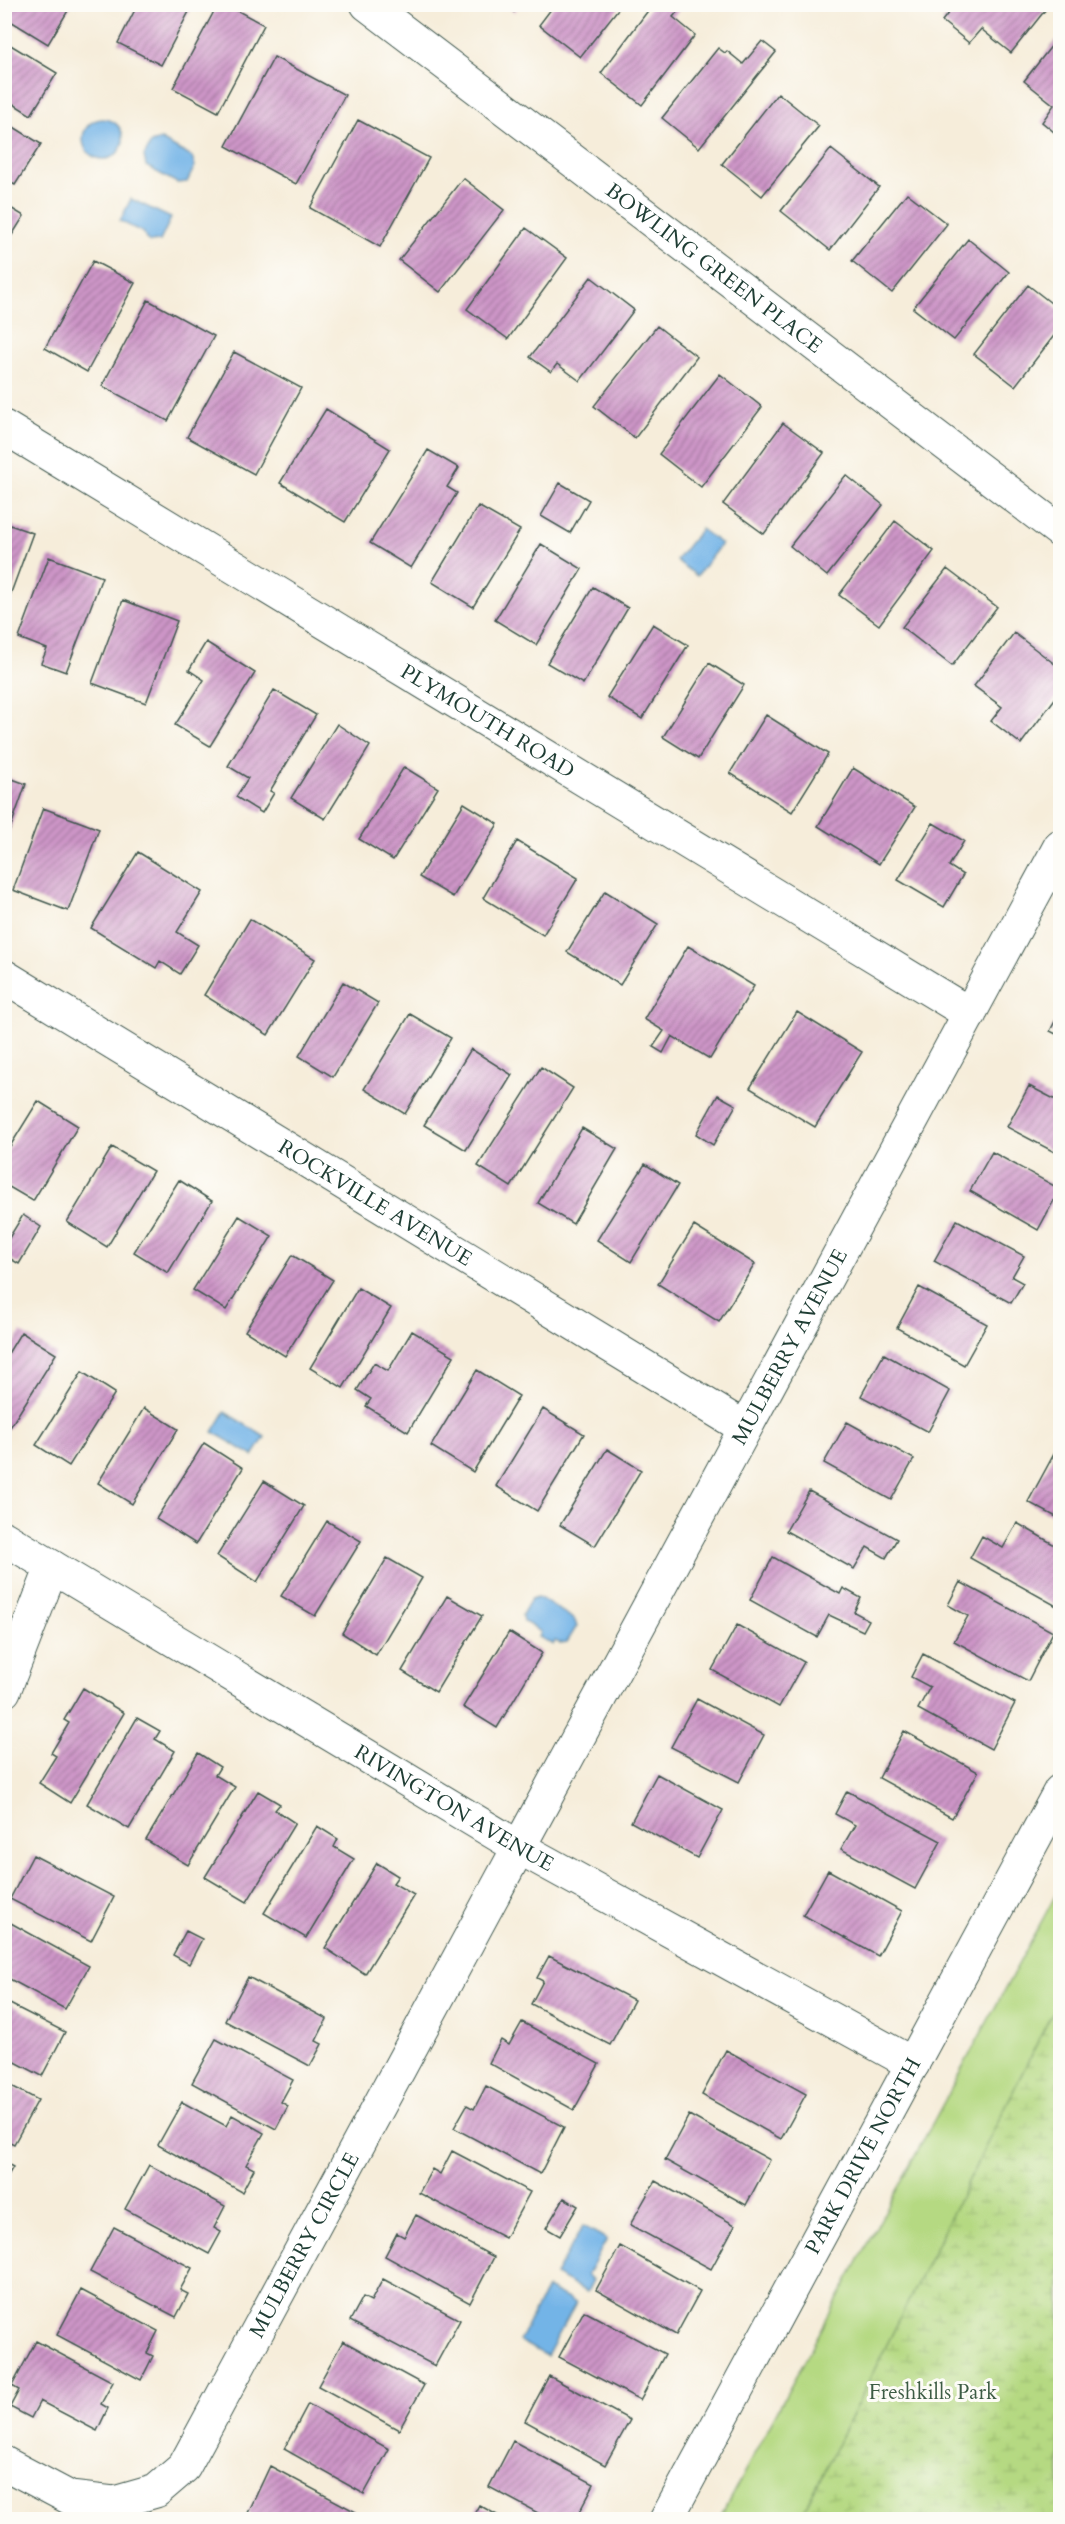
<svg xmlns="http://www.w3.org/2000/svg" width="1065" height="2524" viewBox="0 0 1065 2524" font-family="Cardo,serif">
  <defs>
    <pattern id="wetland-marsh" width="20" height="14" patternUnits="userSpaceOnUse" patternTransform="scale(1.5)"><rect width="20" height="14" fill="#b5d982"/><path d="M1 5h8M5 5V1M11 12h8M15 12V8" fill="none" stroke="#9bbb71"/></pattern>
    <pattern id="building-hatch" width="6" height="6" patternUnits="userSpaceOnUse" patternTransform="scale(1.5)"><rect width="6" height="6" fill="#cd95c7"/><path d="M-1 1l2-2M0 6l6-6M5 7l2-2" fill="none" stroke="#a67ba2"/></pattern>
  </defs>
  <rect width="100%" height="100%" fill="#fdfcf7"/>
  <filter id="ink" filterUnits="userSpaceOnUse"><feTurbulence type="fractalNoise" baseFrequency=".0167" numOctaves="2"/><feDisplacementMap in="SourceGraphic" scale="12" xChannelSelector="R" yChannelSelector="G"/><feConvolveMatrix kernelMatrix="1 2 1 2 8 2 1 2 1" color-interpolation-filters="sRGB"/></filter>
  <filter id="wash" filterUnits="userSpaceOnUse"><feTurbulence type="fractalNoise" baseFrequency=".008" numOctaves="4" result="noise"/><feDisplacementMap in="SourceGraphic" scale="24" xChannelSelector="R" yChannelSelector="G"/><feGaussianBlur stdDeviation="1.35" result="paint"/><feColorMatrix in="noise" values="0 0 0 0 0 0 0 0 0 0 0 0 0 0 0 0 0 1.4 0 .05"/><feComposite in="paint" operator="in"/></filter>
  <g filter="url(#wash)">
    <rect width="100%" height="100%" fill="#f6edda"/>
    <path fill="#b5d982" stroke="#6a8b5b" stroke-width="1.5" d="M1060,1887V2519H719Z"/>
    <path fill="url(#wetland-marsh)" stroke="#6a8b5b" stroke-width="1.5" d="M1060,1997V2519H800Z"/>
    <path fill="#73b4e7" stroke="#49788e" stroke-width="1.5" d="M83 139a20 20 0 1 1 40 0a20 20 0 1 1-40 0Z
      M161,140L192,157L195,166L187,182L177,183L146,166L144,156L151,143Z
      M131,199L171,218L160,241L150,242L146,239L144,233L120,221Z
      M701,529L721,544L697,576L676,560Z
      M225,1412L265,1437L253,1456L213,1432Z
      M538,1597L574,1619L577,1626L567,1642L560,1643L555,1641L553,1645L539,1637L541,1632L523,1621L522,1615L531,1599Z
      M583,2226L607,2239L587,2275L593,2280L587,2292L555,2275Z
      M547,2288L576,2303L547,2356L519,2341Z"/>
    <g id="blocks">
      <path fill="url(#building-hatch)" d="M4,4H72L48,44L4,17Z
        M138,4H193L161,65L118,43Z
        M218,4H225L264,25L218,112L173,88Z
        M504,4H521L514,12Z
        M555,4H622L580,57L539,25Z
        M653,4H684L673,17L695,35L642,105L601,73Z
        M951,4H1050L1011,53L981,29L969,43L942,21L953,7Z
        M1060,35V137L1042,122L1054,105L1024,81Z
        M4,41L57,73L31,115L4,98Z
        M762,41L776,52L699,148L662,118L718,48L725,53L727,51L743,64Z
        M274,57L345,95L296,184L226,146Z
        M778,93L819,126L762,196L722,164Z
        M358,120L429,158L380,247L310,208Z
        M4,121L41,144L15,185L4,179Z
        M831,149L879,187L830,250L781,211Z
        M463,178L504,210L440,292L399,260Z
        M907,193L947,224L892,293L852,261Z
        M4,204L24,216L4,248Z
        M526,228L567,258L508,339L467,309Z
        M968,239L1009,272L954,340L913,308Z
        M93,261L135,283L87,372L45,348Z
        M591,277L634,310L580,381L557,364L551,372L530,357Z
        M1028,285L1060,310V328L1015,386L974,354Z
        M148,300L214,336L168,421L102,386Z
        M657,326L697,357L635,438L594,406Z
        M234,352L301,388L254,474L187,437Z
        M720,374L762,407L701,487L659,454Z
        M326,409L390,449L345,522L280,483Z
        M783,423L824,453L764,534L723,504Z
        M428,450L459,468L447,487L457,493L411,568L370,543Z
        M846,475L883,505L827,576L790,546Z
        M560,483L589,500L570,533L541,516Z
        M478,506L520,530L473,607L432,582Z
        M895,521L934,551L879,625L839,595Z
        M4,523L33,533L5,609H4Z
        M541,544L582,569L536,645L495,620Z
        M49,557L102,577L66,672L41,663L47,649L19,638Z
        M947,569L997,607L952,666L902,627Z
        M593,587L628,608L583,684L547,663Z
        M123,600L177,621L146,703L92,683Z
        M653,624L688,645L642,719L607,697Z
        M1014,633L1060,668V692L1021,744L991,721L1002,707L974,686Z
        M206,642L255,673L210,746L175,725L204,680L189,670Z
        M709,663L744,685L698,759L663,737Z
        M274,690L316,715L270,791L274,793L262,813L236,797L248,778L228,766Z
        M766,715L828,754L792,812L730,773Z
        M337,724L370,746L325,819L291,798Z
        M404,767L438,788L393,860L359,839Z
        M853,768L915,807L879,864L818,826Z
        M4,776L26,784L5,843H4Z
        M464,803L498,824L453,897L419,877Z
        M43,808L99,829L68,911L13,890Z
        M933,823L964,841L949,866L963,875L944,907L898,880Z
        M517,841L578,878L543,935L483,898Z
        M138,852L202,892L177,932L198,945L180,974L160,961L156,968L91,928Z
        M605,891L658,924L620,985L567,952Z
        M250,919L315,959L268,1035L204,995Z
        M688,946L754,986L710,1059L672,1036L663,1053L653,1047L664,1031L644,1019Z
        M343,982L378,1003L333,1077L299,1056Z
        M797,1012L862,1052L815,1127L750,1088Z
        M1060,1012V1036L1050,1031Z
        M410,1014L451,1038L405,1114L364,1089Z
        M471,1049L512,1075L466,1150L424,1125Z
        M541,1067L573,1088L511,1187L478,1166Z
        M1029,1086L1060,1102V1155L1007,1127Z
        M718,1095L736,1105L713,1145L696,1134Z
        M38,1101L78,1126L33,1201L4,1184V1156Z
        M582,1128L617,1149L573,1224L538,1203Z
        M112,1147L153,1171L107,1247L67,1222Z
        M992,1152L1060,1189L1038,1230L970,1191Z
        M645,1164L678,1185L631,1262L597,1240Z
        M179,1180L212,1201L168,1273L134,1252Z
        M23,1215L41,1227L19,1264L4,1255V1246Z
        M239,1216L272,1236L226,1310L193,1290Z
        M957,1220L1024,1256L1012,1277L1023,1283L1011,1303L934,1261Z
        M694,1226L755,1264L719,1322L658,1284Z
        M292,1255L333,1280L285,1356L245,1331Z
        M919,1287L987,1324L964,1365L897,1328Z
        M358,1288L391,1308L343,1388L310,1368Z
        M412,1331L454,1356L408,1432L366,1406L371,1399L357,1390L374,1363L388,1371Z
        M21,1332L56,1354L9,1429L4,1427V1360Z
        M884,1354L950,1391L928,1432L861,1396Z
        M477,1370L519,1396L473,1472L431,1446Z
        M82,1372L115,1393L69,1466L36,1445Z
        M144,1408L178,1429L132,1504L98,1483Z
        M543,1409L584,1434L537,1511L496,1486Z
        M847,1422L914,1459L891,1500L824,1463Z
        M204,1443L243,1468L196,1544L156,1519Z
        M607,1449L641,1470L595,1546L560,1525Z
        M1054,1454L1060,1458V1519L1028,1502Z
        M264,1481L304,1506L257,1582L217,1556Z
        M809,1491L897,1539L886,1558L867,1547L854,1569L786,1531Z
        M327,1521L361,1541L315,1616L281,1596Z
        M1017,1523L1060,1548V1608L970,1558L982,1536L1003,1548Z
        M773,1557L840,1594L843,1588L861,1598L854,1612L869,1620L863,1631L829,1615L817,1637L750,1600Z
        M387,1558L422,1578L376,1655L342,1633Z
        M960,1582L1053,1632L1028,1681L954,1641L968,1616L948,1605Z
        M447,1596L482,1616L436,1692L402,1671Z
        M737,1625L804,1662L779,1707L712,1670Z
        M509,1632L542,1653L497,1728L463,1707Z
        M923,1654L1015,1703L991,1749L918,1709L930,1687L911,1677Z
        M83,1688L124,1713L70,1803L39,1783L56,1756L51,1753L69,1723L64,1720Z
        M697,1699L764,1735L739,1782L671,1747Z
        M137,1718L160,1731L155,1739L175,1751L129,1829L87,1804Z
        M904,1731L978,1772L952,1818L879,1778Z
        M198,1753L220,1767L215,1775L235,1787L188,1865L146,1840Z
        M657,1774L723,1810L697,1858L631,1822Z
        M258,1791L280,1804L275,1810L295,1823L247,1902L205,1877Z
        M847,1791L941,1841L915,1889L841,1849L855,1825L835,1814Z
        M317,1826L338,1839L334,1847L354,1859L306,1938L264,1913Z
        M33,1855L114,1897L91,1941L10,1899Z
        M377,1863L398,1876L393,1883L414,1895L365,1974L325,1948Z
        M828,1870L902,1911L878,1956L803,1915Z
        M9,1922L89,1966L65,2009L4,1976V1929Z
        M186,1931L202,1939L189,1964L173,1955Z
        M549,1956L634,2000L610,2045L531,2004L543,1981L537,1978Z
        M248,1977L327,2019L316,2041L322,2044L310,2066L225,2021Z
        M4,2001L65,2032L42,2076L4,2056Z
        M522,2022L599,2064L574,2110L489,2063L501,2040L509,2045Z
        M216,2039L293,2080L281,2102L288,2106L276,2129L192,2083Z
        M726,2050L806,2094L781,2139L702,2095Z
        M4,2082L38,2100L14,2144L4,2139Z
        M486,2086L564,2127L540,2174L454,2128L467,2105L474,2109Z
        M182,2102L226,2126L232,2115L264,2133L246,2165L254,2169L242,2192L158,2145Z
        M689,2115L770,2160L746,2205L665,2160Z
        M452,2151L530,2192L505,2238L419,2193L432,2169L440,2174Z
        M4,2162L13,2167L4,2182Z
        M149,2165L225,2206L214,2228L221,2232L209,2254L125,2209Z
        M655,2181L735,2225L711,2269L630,2225Z
        M564,2198L578,2206L560,2236L546,2228Z
        M416,2215L494,2257L470,2303L385,2256L397,2233L404,2237Z
        M114,2227L192,2268L180,2290L188,2294L176,2317L90,2272Z
        M620,2246L700,2291L676,2335L596,2290Z
        M383,2279L460,2320L435,2366L350,2321L363,2297L371,2301Z
        M81,2290L158,2331L147,2353L153,2356L141,2380L57,2335Z
        M584,2311L665,2354L640,2400L559,2357Z
        M36,2341L113,2382L101,2404L108,2408L97,2431L40,2401L31,2418L10,2407L19,2390L12,2386Z
        M343,2341L424,2385L399,2430L318,2386Z
        M549,2376L630,2420L605,2465L525,2421Z
        M308,2404L389,2449L364,2494L284,2449Z
        M513,2441L594,2484L575,2520H551L489,2487Z
        M270,2466L356,2512L352,2520H259L248,2513Z
        M479,2505L506,2520H471Z"/>
    </g>
  </g>
  <g filter="url(#ink)">
    <use href="#blocks" fill-opacity="0" stroke="#3f574d" stroke-width="1.5"/>
    <g fill="none" stroke-linecap="round" stroke-linejoin="round">
      <defs>
        <g id="street">
          <path id="s1" d="M367,4L1060,531"/>
          <path id="s2" d="M4,427L970,1014"/>
          <path id="s3" d="M4,976L745,1428"/>
          <path id="s4" d="M4,1538L520,1848L913,2064"/>
          <path d="M4,1691L52,1567"/>
          <path id="s5" d="M4,2463L70,2498L114,2503L156,2491L184,2467L1060,846"/>
          <path id="s6" d="M666,2520L1060,1791"/>
        </g>
      </defs>
      <use href="#street" stroke="#3f574d" stroke-width="35"/>
      <use href="#street" stroke="#fff" stroke-width="33"/>
    </g>
  </g>
  <g text-anchor="middle" stroke-width="6" stroke-linejoin="round" paint-order="stroke">
    <g font-size="21" fill="#1f3d34" stroke="#fdfcf7">
      <text dy="7" stroke="none"><textPath href="#s1" startOffset="436">BOWLING GREEN PLACE</textPath></text>
      <text dy="7" stroke="none"><textPath href="#s2" startOffset="566">PLYMOUTH ROAD</textPath></text>
      <text dy="7" stroke="none"><textPath href="#s3" startOffset="435">ROCKVILLE AVENUE</textPath></text>
      <text dy="7" stroke="none"><textPath href="#s5" startOffset="1473">MULBERRY AVENUE</textPath></text>
      <text dy="7" stroke="none"><textPath href="#s4" startOffset="525">RIVINGTON AVENUE</textPath></text>
      <text dy="7" stroke="none"><textPath href="#s6" startOffset="414">PARK DRIVE NORTH</textPath></text>
      <text dy="7" stroke="none"><textPath href="#s5" startOffset="452">MULBERRY CIRCLE</textPath></text>
    </g>
    <g font-size="21" fill="#3d5c44" stroke="#fdfcf7">
      <text x="933" y="2399">Freshkills Park</text>
    </g>
  </g>
  <rect width="1065" height="2524" fill="none" stroke="#fdfcf7" stroke-width="24"/>
</svg>
